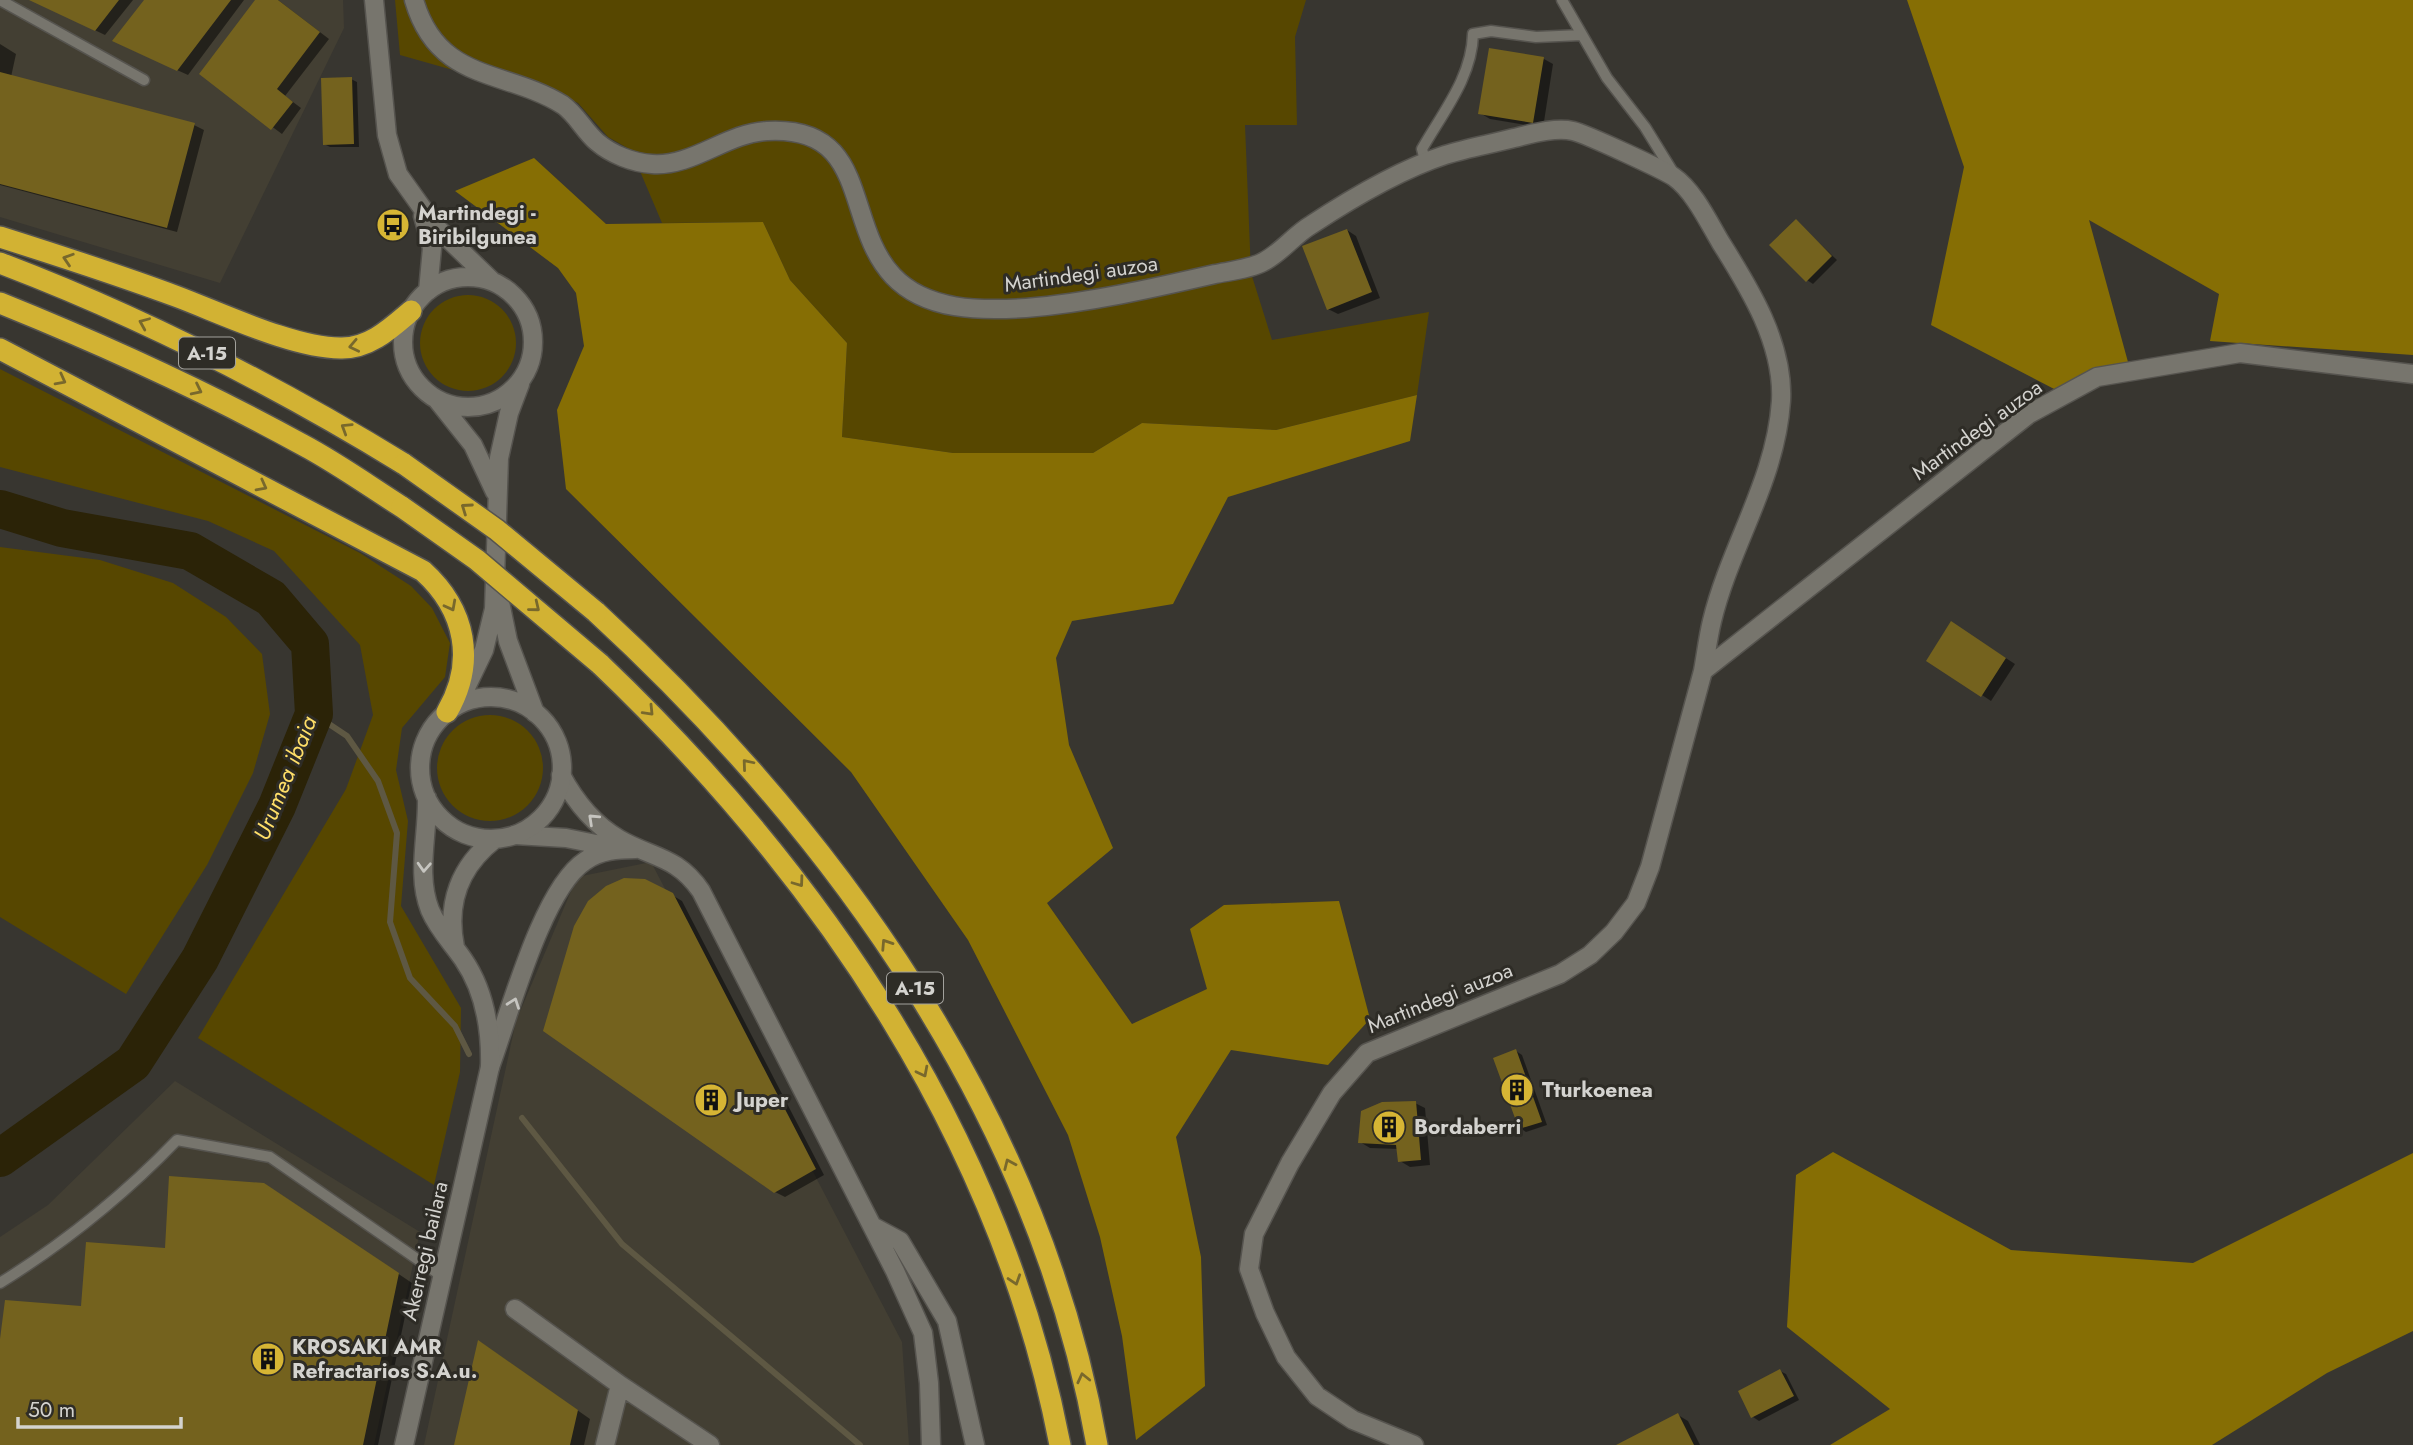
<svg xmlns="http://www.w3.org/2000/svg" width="2413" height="1445" viewBox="0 0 2413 1445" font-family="Jost,sans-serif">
  <rect width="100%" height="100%" fill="#383630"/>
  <path fill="#433f33" d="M0,0H343L344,28L220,283L0,217Z
    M651,862L902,1342L909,1445H424L516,1021L577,877Z
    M175,1081L420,1232L374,1445H0V1237L48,1205Z"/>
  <path fill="#574700" d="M395,0H1306L1295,37L1297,125H1245L1251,273L1272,340L1429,312L1417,395L1276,430L1142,423L1093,453H953L842,437L847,343L790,280L763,222L662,223L631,150L608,137L578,103L528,80L467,74L400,55Z
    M420 343a48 48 0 1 1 96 0a48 48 0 1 1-96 0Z
    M0,369L360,553L411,586L432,608L450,643L445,677L402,728L396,770L408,821L401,906L461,1008L460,1072L434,1185L198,1038L346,789L373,715L360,645L274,551L208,521L0,467Z
    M0,547L100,560L173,583L226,617L262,654L270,714L253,773L207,865L126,994L0,917Z
    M437 768a53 53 0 1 1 106 0a53 53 0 1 1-106 0Z"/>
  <path fill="#866e04" d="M1907,0H2413V355L2210,341L2219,294L2089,220L2128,362L2058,391L1931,325L1964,167Z
    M534,158L606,224L763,222L790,280L847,343L842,437L953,453H1093L1142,423L1276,430L1417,395L1410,441L1228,497L1173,604L1072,621L1056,658L1069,745L1113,848L1047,903L1132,1024L1207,989L1190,929L1224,905L1339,901L1370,1019L1328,1065L1231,1050L1176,1137L1201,1257L1205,1386L1136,1440L1122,1336L1100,1237L1068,1135L968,940L851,772L566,489L557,410L584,346L576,293L558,268L455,191Z
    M1833,1152L2011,1250L2193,1263L2413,1153V1331L2327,1373L2212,1445H1830L1890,1409L1787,1327L1796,1175Z"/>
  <path fill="#0007" d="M32,0H133L105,35Z
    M146,0H244L188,75L124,46Z
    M258,0H278L329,39L285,96L301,108L282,134L201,74Z
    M0,44L16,54L11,77L194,125L204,130L177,232L0,185Z
    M1544,59L1553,64L1543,128L1490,119L1480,113Z
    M351,79L357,82L359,147H330L324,144Z
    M1796,221L1837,260L1813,284L1807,280Z
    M1347,230L1356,236L1380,298L1338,314L1328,309Z
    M1961,629L2015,664L1991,701L1982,695Z
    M672,895L682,901L824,1175L785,1197L775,1192Z
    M1516,1051L1522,1055L1547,1125L1526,1132L1520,1128Z
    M1415,1103L1425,1108L1430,1165L1410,1167L1400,1161L1399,1149L1370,1148L1360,1142Z
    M278,1193L412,1283L378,1445H0V1340L82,1308L167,1250Z
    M480,1342L590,1419L584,1445H456Z
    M1780,1371L1786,1374L1799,1400L1759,1421L1753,1417Z
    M1678,1415L1688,1421L1700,1445H1620Z"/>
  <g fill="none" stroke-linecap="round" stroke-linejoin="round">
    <path stroke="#5e5843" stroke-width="6" d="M314,714L347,736L378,781L397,833L390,922L410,978L455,1026L469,1054
      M522,1118L622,1244L860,1445"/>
    <path stroke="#2b2307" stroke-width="38" d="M0,509L62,528L190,551L271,598L310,644L314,714L277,806L200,959L133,1063L0,1158"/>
  </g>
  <path fill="#74621e" d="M29,0H119L95,31Z
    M144,0H231L177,71L112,41Z
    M255,0H278L320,32L277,89L293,102L271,130L199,74Z
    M1489,48L1544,57L1533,123L1478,114Z
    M0,72L195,123L167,228L0,184Z
    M352,77L354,144L323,145L321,78Z
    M1796,219L1832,256L1806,282L1769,245Z
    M1347,229L1372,292L1327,310L1302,246Z
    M1951,621L2006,658L1981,697L1926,661Z
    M624,878L645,879L673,893L816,1169L774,1193L543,1031L574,926L588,901L606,886Z
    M1516,1049L1542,1122L1519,1129L1493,1058Z
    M1416,1101L1421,1160L1398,1162L1396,1145L1358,1143L1361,1111L1382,1102Z
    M169,1176L264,1183L399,1273L363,1445H0V1339L5,1300L81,1306L86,1242L165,1248Z
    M478,1340L578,1410L570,1445H454Z
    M1780,1369L1794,1396L1751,1418L1738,1391Z
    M1678,1413L1694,1445H1616Z"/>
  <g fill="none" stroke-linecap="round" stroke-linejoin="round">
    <defs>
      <path id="lane" d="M0,0L144,80
        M1562,0L1607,78L1645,127L1674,174
        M1426,164L1422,149C1443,112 1472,77 1473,34L1491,31L1536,37L1582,35
        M0,1283C66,1242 123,1196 177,1140L270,1157L443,1277"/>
      <path id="street" d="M414,0C438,83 505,69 563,105C577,115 584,131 597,142C611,154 633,163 652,164C693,167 726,133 767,131C871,125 843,223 893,276C926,311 981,311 1026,308C1088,303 1154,288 1215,274C1230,271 1250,269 1263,262C1281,253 1294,235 1311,225C1352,198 1399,170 1445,155C1467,148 1491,144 1514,138C1531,134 1555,127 1573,131C1586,134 1664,170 1674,177C1694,191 1709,223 1721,243C1750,289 1784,344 1781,401C1776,480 1730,546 1712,621C1708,637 1706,655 1703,671
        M561,775C575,801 593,824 619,839C652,858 677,856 701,891L895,1271L923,1333L929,1383L931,1445
        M515,835L566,838L616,848
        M490,1067C509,1016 542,889 585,861C600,850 618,849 636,849
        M872,1226L900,1241L947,1321L975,1445
        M515,1309L620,1385
        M605,1445L620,1385L710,1445
        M1414,1445L1353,1420L1317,1396L1286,1357L1265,1313L1249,1269L1254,1234L1290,1163L1332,1093L1367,1053L1560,974L1590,955L1614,932L1636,903L1650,867L1703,671L2029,414L2097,377L2240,353L2413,374"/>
      <path id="secondary" d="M374,0L387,135L398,174L435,226L491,280
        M423,216L432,248L428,291
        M403 342a65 65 0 1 1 130 0a65 65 0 1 1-130 0Z
        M438,401L473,445L495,492
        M500,602L508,641L535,713
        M420 768a71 71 0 1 1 142 0a71 71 0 1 1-142 0Z
        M459,702L484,650L494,609L499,458L509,413L520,384
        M455,947C446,903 460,866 495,839
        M404,1445L490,1067C491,1030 485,991 463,959C452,943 438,929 430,910C416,875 428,835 427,798"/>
      <path id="highway" d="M0,237C60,256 119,275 178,297C223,314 296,349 342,348C370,348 391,328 411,311
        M0,263C142,317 275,385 404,464
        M0,303C104,345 205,391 303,445C337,463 369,486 402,507
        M0,349L423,571C466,610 476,662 447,712
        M596,612C837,834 1040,1117 1097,1445
        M600,664C822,876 1001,1139 1060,1445"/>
    </defs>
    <use href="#lane" stroke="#56544f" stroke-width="13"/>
    <use href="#street" stroke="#56544f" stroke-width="21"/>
    <use href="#secondary" stroke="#56544f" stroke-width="21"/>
    <use href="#highway" stroke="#56544f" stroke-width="24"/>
    <use href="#lane" stroke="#77756d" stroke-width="10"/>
    <use href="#street" stroke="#77756d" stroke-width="18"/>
    <use href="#secondary" stroke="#77756d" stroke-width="18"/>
    <use href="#highway" stroke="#d2b233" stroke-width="21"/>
    <defs>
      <path id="highway-bridge" d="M404,464L497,530L596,612
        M402,507L477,560L600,664"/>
    </defs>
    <use href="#highway-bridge" stroke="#56544f" stroke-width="24" stroke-linecap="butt"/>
    <use href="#highway-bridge" stroke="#d2b233" stroke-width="21"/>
  </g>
  <defs><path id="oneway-chevron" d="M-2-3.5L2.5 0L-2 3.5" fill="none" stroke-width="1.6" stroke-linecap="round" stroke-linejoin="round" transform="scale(1.75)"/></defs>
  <g stroke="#78682c">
    <use href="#oneway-chevron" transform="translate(68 259) rotate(-162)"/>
    <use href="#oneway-chevron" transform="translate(144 323) rotate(-157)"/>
    <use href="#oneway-chevron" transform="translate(354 346) rotate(168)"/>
    <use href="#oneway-chevron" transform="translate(61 380) rotate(28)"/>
    <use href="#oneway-chevron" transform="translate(197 390) rotate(26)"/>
    <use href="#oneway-chevron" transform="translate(346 428) rotate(-148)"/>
    <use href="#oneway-chevron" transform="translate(262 486) rotate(28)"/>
    <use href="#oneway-chevron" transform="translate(466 508) rotate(-145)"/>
    <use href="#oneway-chevron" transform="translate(451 606) rotate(62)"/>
    <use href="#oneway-chevron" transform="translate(535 607) rotate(39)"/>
    <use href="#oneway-chevron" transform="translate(649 711) rotate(46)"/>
    <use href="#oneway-chevron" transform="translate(747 764) rotate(-130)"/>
    <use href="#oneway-chevron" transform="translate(799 882) rotate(54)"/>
    <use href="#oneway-chevron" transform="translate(886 944) rotate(-123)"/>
    <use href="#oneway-chevron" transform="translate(923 1072) rotate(63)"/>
    <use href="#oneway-chevron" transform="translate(1009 1164) rotate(-114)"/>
    <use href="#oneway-chevron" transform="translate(1015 1280) rotate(72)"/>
    <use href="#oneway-chevron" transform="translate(1083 1378) rotate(-103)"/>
  </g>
  <g stroke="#c6c5c0">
    <use href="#oneway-chevron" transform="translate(593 819) rotate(-137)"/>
    <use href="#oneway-chevron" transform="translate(424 867) rotate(93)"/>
    <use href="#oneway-chevron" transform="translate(514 1003) rotate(-70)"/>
  </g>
  <defs>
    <symbol id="bus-disc" viewBox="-11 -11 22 22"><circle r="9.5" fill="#d6b534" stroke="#2e2c26"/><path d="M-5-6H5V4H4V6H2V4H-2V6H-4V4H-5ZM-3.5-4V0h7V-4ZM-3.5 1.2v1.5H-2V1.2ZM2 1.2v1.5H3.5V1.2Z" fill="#111"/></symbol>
    <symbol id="building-disc" viewBox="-11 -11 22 22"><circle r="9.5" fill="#d6b534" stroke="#2e2c26"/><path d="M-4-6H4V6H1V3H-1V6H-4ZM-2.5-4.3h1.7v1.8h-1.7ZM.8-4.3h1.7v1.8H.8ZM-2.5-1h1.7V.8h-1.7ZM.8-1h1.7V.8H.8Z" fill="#111"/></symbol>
  </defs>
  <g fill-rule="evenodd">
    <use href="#bus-disc" x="374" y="206" width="38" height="38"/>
    <use href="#building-disc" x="1498" y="1071" width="38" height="38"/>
    <use href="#building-disc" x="692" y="1081" width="38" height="38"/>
    <use href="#building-disc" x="1370" y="1108" width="38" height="38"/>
    <use href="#building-disc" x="249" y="1340" width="38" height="38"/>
  </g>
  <g text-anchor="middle" stroke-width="6" stroke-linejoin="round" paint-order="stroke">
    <g fill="#2e2c26" stroke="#a2a19c" stroke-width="2">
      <rect x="179" y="337.5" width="56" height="31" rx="5"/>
      <rect x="887" y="972.5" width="56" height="31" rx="5"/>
    </g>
    <g font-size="19" font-weight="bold" fill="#d4d3cf">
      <text x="207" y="360">A-15</text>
      <text x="915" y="995">A-15</text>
    </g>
    <g font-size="21" font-weight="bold" fill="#d4d3cf" stroke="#2e2c26" text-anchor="start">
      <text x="418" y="220">Martindegi -<tspan x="418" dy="24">Biribilgunea</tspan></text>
      <text x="1542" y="1097">Tturkoenea</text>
      <text x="736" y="1107">Juper</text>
      <text x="1414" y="1134">Bordaberri</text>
      <text x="292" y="1354">KROSAKI AMR<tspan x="292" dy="24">Refractarios S.A.u.</tspan></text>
    </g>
    <g font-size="21" fill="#d4d3cf" stroke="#2e2c26">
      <text transform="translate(1081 274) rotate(-8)" y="7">Martindegi auzoa</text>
      <text transform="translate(1977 430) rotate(-36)" y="7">Martindegi auzoa</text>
      <text transform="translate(1440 998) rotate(-22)" y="7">Martindegi auzoa</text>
      <text transform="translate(425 1251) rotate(-77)" y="7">Akerregi bailara</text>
    </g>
    <g font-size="23" font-style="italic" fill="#fede68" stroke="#2e2c26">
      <text transform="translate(285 778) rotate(-68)" y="8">Urumea ibaia</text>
    </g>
  </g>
  <path d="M18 1417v10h163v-10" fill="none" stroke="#d4d3cf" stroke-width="3.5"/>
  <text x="28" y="1417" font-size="21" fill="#d4d3cf" stroke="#2e2c26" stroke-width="5" paint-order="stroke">50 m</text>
</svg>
